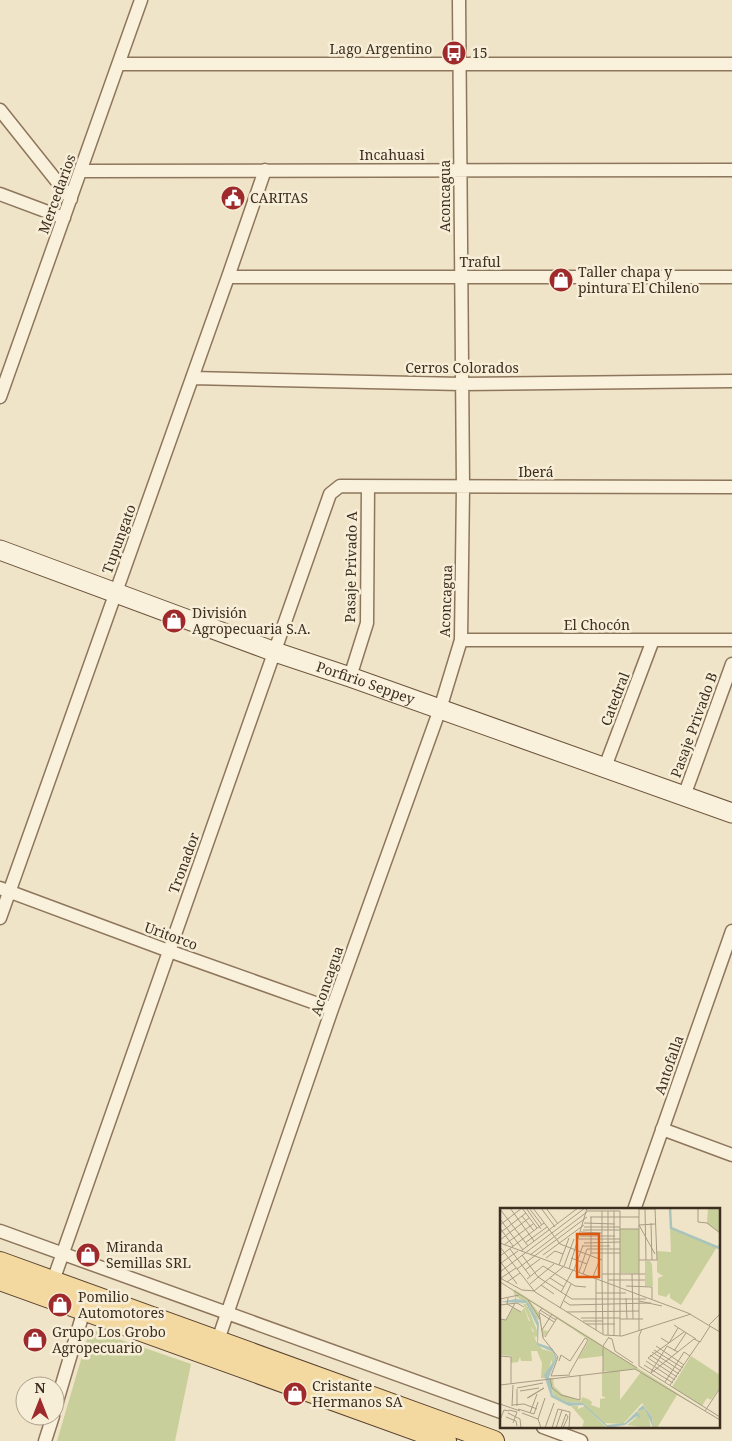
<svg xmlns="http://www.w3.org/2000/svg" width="732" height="1441" viewBox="0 0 732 1441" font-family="'Noto Serif',serif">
  <rect width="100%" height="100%" fill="#f0e4c8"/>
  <path fill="#c9cf9b" d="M90,1329L191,1364L175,1441H57Z"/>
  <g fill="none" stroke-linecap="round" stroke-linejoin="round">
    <defs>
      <path id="street" d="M119,64H732
        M0,110L71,199
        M81,171L732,170
        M0,194L64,218
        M228,277H732
        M192,378L461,384L732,381
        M0,397L141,0
        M461,640H732
        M350,677L367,623L368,487
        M605,767L653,640
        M684,796L732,664
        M0,888L169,951L332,1009
        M0,918L228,277L265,170
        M662,1129L732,1155
        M634,1210L732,931
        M0,1231L501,1412
        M53,1281L330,494L340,486L732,487
        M218,1340L332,1009L440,709L461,640L463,487L459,0
        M55,1408L84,1310
        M543,1427L581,1441
        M45,1441L53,1416"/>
      <g id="secondary">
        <path id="s1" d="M0,550L275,652L350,677L732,813"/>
      </g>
      <path id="primary" d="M0,1262L494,1441
        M0,1280L446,1441"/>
    </defs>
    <use href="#street" stroke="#8d765c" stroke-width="15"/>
    <use href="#secondary" stroke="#6f573f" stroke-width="21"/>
    <use href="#primary" stroke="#5b4430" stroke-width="22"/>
    <use href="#street" stroke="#faf1dc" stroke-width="12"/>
    <use href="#secondary" stroke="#faf1dc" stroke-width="19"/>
    <use href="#primary" stroke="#f3d9a0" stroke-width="20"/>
  </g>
  <defs>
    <symbol id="bus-disc" viewBox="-11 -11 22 22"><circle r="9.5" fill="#9e2a2b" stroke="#f7eed8"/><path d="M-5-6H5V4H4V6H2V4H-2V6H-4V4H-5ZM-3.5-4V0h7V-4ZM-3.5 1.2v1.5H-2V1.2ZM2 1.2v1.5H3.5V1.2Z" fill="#fff"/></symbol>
    <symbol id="civic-disc" viewBox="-11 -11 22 22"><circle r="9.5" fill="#9e2a2b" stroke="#f7eed8"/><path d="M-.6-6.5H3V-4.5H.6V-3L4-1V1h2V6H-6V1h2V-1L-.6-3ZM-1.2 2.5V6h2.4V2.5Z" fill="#fff"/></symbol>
    <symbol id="shop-disc" viewBox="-11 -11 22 22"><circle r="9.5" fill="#9e2a2b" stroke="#f7eed8"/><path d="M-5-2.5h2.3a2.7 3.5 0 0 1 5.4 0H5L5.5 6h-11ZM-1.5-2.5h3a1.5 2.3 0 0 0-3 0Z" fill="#fff"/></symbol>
  </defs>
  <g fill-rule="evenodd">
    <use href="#bus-disc" x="440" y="39" width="28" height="28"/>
    <use href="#civic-disc" x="219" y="184" width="28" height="28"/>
    <use href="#shop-disc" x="547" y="266" width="28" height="28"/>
    <use href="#shop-disc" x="160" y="607" width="28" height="28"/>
    <use href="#shop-disc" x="74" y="1241" width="28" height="28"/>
    <use href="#shop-disc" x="46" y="1291" width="28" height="28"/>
    <use href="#shop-disc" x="21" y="1326" width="28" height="28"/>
    <use href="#shop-disc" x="281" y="1380" width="28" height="28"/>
  </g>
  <g text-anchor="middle" stroke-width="5" stroke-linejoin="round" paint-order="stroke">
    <g font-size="14" fill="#3d2e20" stroke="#f7eed8">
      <text x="381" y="54">Lago Argentino</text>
      <text x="392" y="160">Incahuasi</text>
      <text transform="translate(57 194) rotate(-70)" y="5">Mercedarios</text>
      <text transform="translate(445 196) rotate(-90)" y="5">Aconcagua</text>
      <text x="480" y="267">Traful</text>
      <text x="462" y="373">Cerros Colorados</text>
      <text x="536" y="477">Iberá</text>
      <text transform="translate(119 539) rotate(-70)" y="5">Tupungato</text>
      <text transform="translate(351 567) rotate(-89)" y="5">Pasaje Privado A</text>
      <text transform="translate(446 601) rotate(-88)" y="5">Aconcagua</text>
      <text x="597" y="630">El Chocón</text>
      <text dy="5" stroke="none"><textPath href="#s1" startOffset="389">Porfirio Seppey</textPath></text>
      <text transform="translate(615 699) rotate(-69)" y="5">Catedral</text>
      <text transform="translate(694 725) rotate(-70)" y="5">Pasaje Privado B</text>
      <text transform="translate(184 863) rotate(-70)" y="5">Tronador</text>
      <text transform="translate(171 936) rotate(20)" y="5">Uritorco</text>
      <text transform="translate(327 981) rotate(-71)" y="5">Aconcagua</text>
      <text transform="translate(669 1065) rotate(-71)" y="5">Antofalla</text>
    </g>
    <g font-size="14" fill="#3d2e20" stroke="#f7eed8" text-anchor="start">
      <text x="472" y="58">15</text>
      <text x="250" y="203">CARITAS</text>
      <text x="578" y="277">Taller chapa y<tspan x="578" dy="16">pintura El Chileno</tspan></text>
      <text x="192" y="618">División<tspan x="192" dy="16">Agropecuaria S.A.</tspan></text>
      <text x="106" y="1252">Miranda<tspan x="106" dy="16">Semillas SRL</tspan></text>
      <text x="78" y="1302">Pomilio<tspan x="78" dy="16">Automotores</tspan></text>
      <text x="52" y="1337">Grupo Los Grobo<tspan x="52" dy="16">Agropecuario</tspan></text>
      <text x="312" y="1391">Cristante<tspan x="312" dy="16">Hermanos SA</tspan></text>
    </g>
  </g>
  <g transform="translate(500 1208)">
    <rect width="220" height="220" fill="#f0e4c8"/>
    <path d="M208,0H220V25L207,15ZM170,20L217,39L220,34V41L217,39L181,97L170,90V85L166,89L158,87V70L163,68L157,64V43L171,44ZM120,21H139V66L120,65ZM145,53H150L152,56L153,78H145ZM13,82H15L102,137V142L103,138L207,204L177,187L157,220H153L152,209L142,195L123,216L104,215L83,195L67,194L54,188L48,170H53L54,178L62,186L81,193L82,189L88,191L92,194L91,197L100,200V191L106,190L102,188V164L112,163H103V148L78,151L89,132L28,91L39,105L42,122L48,123L43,130L40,113L32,107L29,96L15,88ZM134,161L141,164L120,192V163ZM8,94L27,96L25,102L36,133L42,141L53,144L55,151L52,155V151L46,170H41L42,155L37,143H31L32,153H21L20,149L18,154L11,155V148L0,147V112H6L13,100L21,104L25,99L23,96ZM191,148L220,167V179L211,192L207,190L202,198L172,179ZM71,198H78V201L85,198L107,220H82L84,213ZM139,200L147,202L151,220L127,217L136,210Z" fill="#c9cf9b" fill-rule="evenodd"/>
    <path d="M27,97L38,125L36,130L34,127L30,130L32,134L24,146L12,148L26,142L21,135L22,139H15L26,127L24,131L27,133L34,123L26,112L30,113L25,101Z" fill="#c9cf9b"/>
    <path d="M15,85L16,91L25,92L29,96L39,115L38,135L52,140L57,150L49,169L53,187L67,194L83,195L107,217L125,215L143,197L152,209L153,220L145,201L137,203L141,211L137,208L125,217L108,220L83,197L69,198L51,189L44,167L55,151L53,144L37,137V118L26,95L0,94L15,91Z" fill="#a9c4bc"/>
    <path fill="none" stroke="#a9c4bc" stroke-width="2.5" d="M170,0L171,20L219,40"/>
    <path fill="none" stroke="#a89b85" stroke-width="1" d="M10,0L34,33M22,0L37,20M26,0L41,21M29,0L42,17M33,0L60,36L102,52V73M41,0L55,19M46,0L58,16M139,0V122M145,0L146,52M198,0V14L207,15L220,25M0,1L28,38M139,1H155M87,3H120V79M102,3V52M108,3V75M114,3V128M22,8L34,23M90,9H119M119,9H139M0,11L23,42M84,15L115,16M151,15L152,52M0,17L22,0M84,19H120M0,20L13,38M120,21H139M83,22H120M81,24L102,25M0,25L26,5M80,28H115M79,31H120M0,32L29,10M0,35L188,105L220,124M25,35L47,19M84,35L120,34M4,37L33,16M83,38H110M0,39L35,84L104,127L122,128L191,106M10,41L30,68M21,43L78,0M91,45H120M155,46L139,17L155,16M22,47L38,69L72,91M30,47L87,4M43,47L84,17M0,48L44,15M46,50L55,43L63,46M71,50L87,56M139,52H157L155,0M0,53L17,76M1,55L18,43M59,57L69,30M64,58L74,31M17,61L87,9M69,61L87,0M25,62L40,51M74,62L83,37M0,64L85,0M79,64L87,41H120M83,66L91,45V9M102,66H145M132,66L133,111M93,69L100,51M0,70L22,82L35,83M1,70L16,60M50,70L64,79M27,71L43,58L75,78L86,79M96,71V122M108,72H145M102,73L103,126M0,74L137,160M7,74L20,65M108,75V127M30,76L54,56M41,77L54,86M126,78L152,79V91M120,80V128M34,83L63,59M61,84L73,62M96,85H126M8,90L7,96L21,104M126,90L127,111M0,91L19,87M72,91H146M28,92L40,111M64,93L70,97L151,95M139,93L162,98M0,97L17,95L24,99M42,100L39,104L43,130L58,149L51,168M60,100L71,76M40,102L56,112M67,104L139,103M40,105L54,114M81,110H120M0,111L6,112L15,95M120,111H143M83,113H103M86,116H115M174,117L196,131M209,117L220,106M142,121L139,128V158L220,209M42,122L52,106M45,129L57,110M109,130L112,131L115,143L133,155M161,130L169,135L178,120M200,134L210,118M156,138L184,157M154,142L183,160M174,143L186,125M152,144L181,163M150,147L179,166M0,148L11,149V175M59,153L61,147L70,153M146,153L175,172M144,157L173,175M103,164V138L109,129M151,164L167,138L178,144M151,165L194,131L200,134M69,166L88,132L85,130L70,153M51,168L70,167M177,169L148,150L184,124M50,170L52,180L61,187L80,192V167M165,174L184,144L190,148M0,177L135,161L205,203L220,180M170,177L200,133M17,180L43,175M20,183L39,180M27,190L44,180L28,190M0,196L20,203M12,197L24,196L37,201M12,198L13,177M17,198V181M18,201L34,206L38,194M9,202L17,204L13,215M205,203L220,212M8,205L20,211L21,220M22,205L38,211M30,205L37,186M6,209L16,213L17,218M0,212L4,202L9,203M41,220L38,211L45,190M45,220L54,195M52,220L58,201L70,204L69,220M56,220L62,202M61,220L66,206L68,209L63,220"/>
    <path fill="#df570d" fill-opacity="0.15" stroke="#df570d" stroke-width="2.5" d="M77,26H99V69H77Z"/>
    <rect width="220" height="220" fill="none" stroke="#3d2e20" stroke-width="2.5"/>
  </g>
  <g transform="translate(40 1401)"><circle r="24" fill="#f7eed8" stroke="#ada18e"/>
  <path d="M0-4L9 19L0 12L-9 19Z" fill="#9e2a2b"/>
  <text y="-8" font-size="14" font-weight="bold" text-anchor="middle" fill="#3d2e20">N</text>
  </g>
</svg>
